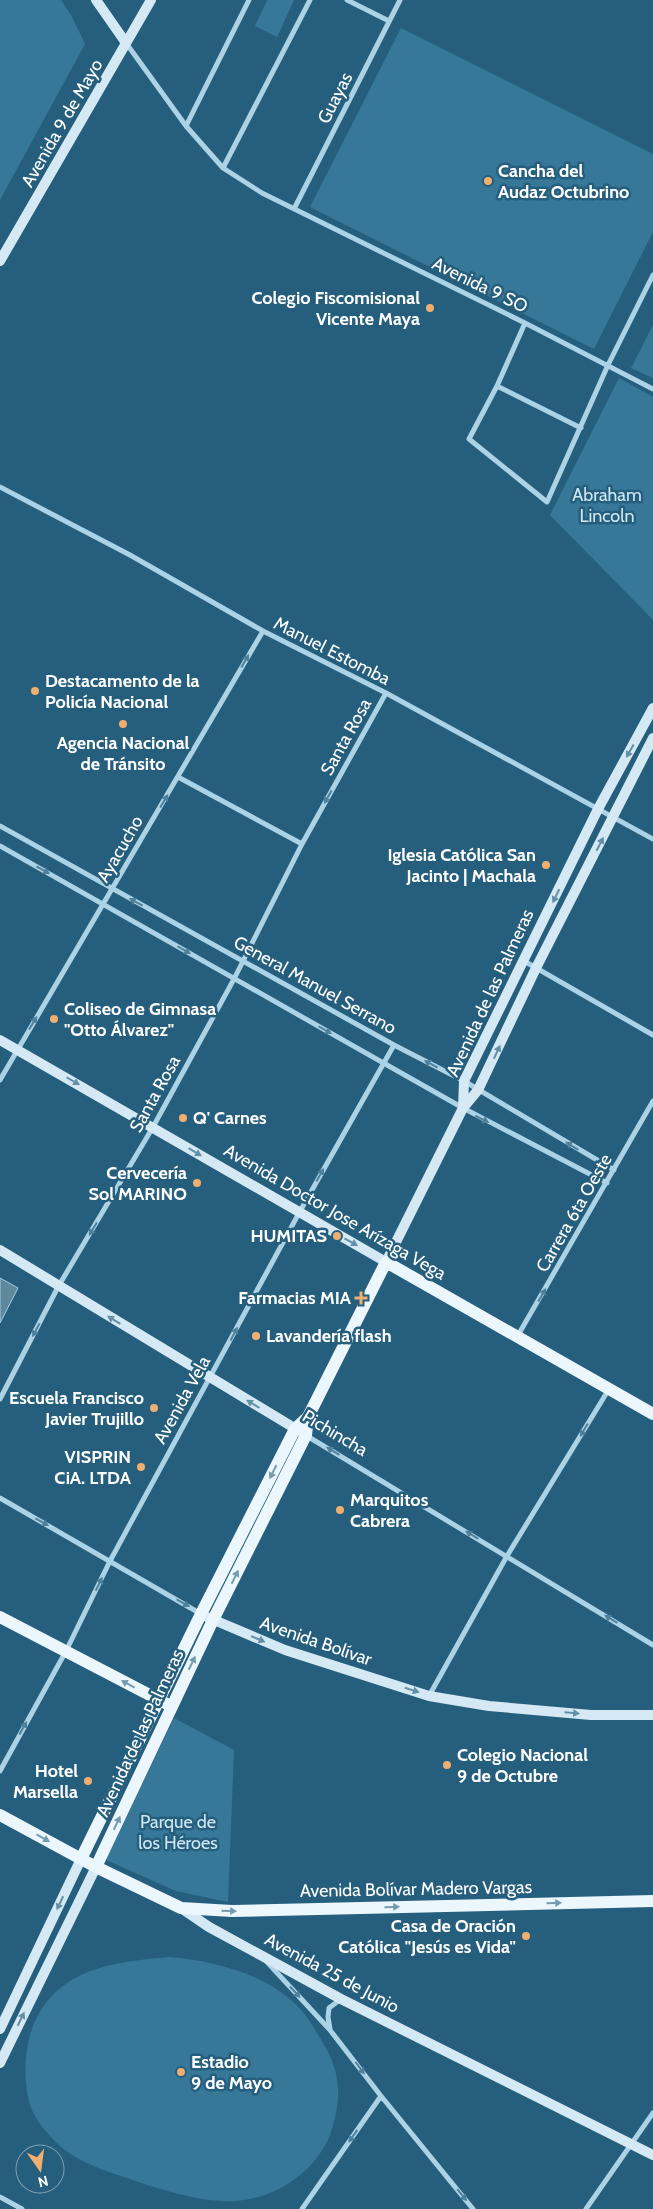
<svg xmlns="http://www.w3.org/2000/svg" width="653" height="2209" viewBox="0 0 653 2209" font-family="Cabin,sans-serif">
  <rect width="100%" height="100%" fill="#265f7d"/>
  <path fill="#377899" d="M0,0H61L71,15L85,44L0,200Z
    M267,0H294L277,37L255,26Z
    M401,28L653,154V232L594,349L310,207Z
    M653,325V378L631,368Z
    M619,378L653,397V620L550,515Z
    M174,1718L234,1750L228,1902L176,1891L106,1860Z
    M169,1957C215,1961 269,1974 302,2011C311,2022 319,2036 326,2048C341,2076 341,2099 332,2129C319,2170 278,2198 235,2201C202,2203 158,2189 127,2178C102,2170 70,2159 53,2139C46,2132 36,2120 32,2110C23,2088 24,2054 31,2032C52,1969 112,1962 169,1957Z"/>
  <path fill="#60889d" stroke="#a0cfe5" d="M0,1278L18,1288L0,1323Z"/>
  <g fill="none" stroke-linecap="round" stroke-linejoin="round">
    <path stroke="#abd2e5" stroke-width="5" d="M347,0L389,21
      M126,43L186,126L223,168L262,193L525,323L653,389
      M186,126L249,0
      M223,168L310,0
      M294,209L400,0
      M525,323L497,386L469,439L547,502L608,365L653,275
      M497,386L581,428
      M0,487L130,555L263,631L386,693L653,839
      M178,777L302,844
      M0,826L394,1045L464,1081L614,1170
      M0,846L463,1108L607,1183
      M524,961L653,1035
      M0,1080L263,631
      M517,1337L653,1101
      M0,1399L58,1287L153,1127L234,979L302,844L386,693
      M307,1436L653,1645
      M0,1498L201,1614
      M429,1696L507,1556L609,1389
      M0,1771L66,1651L110,1561L299,1213L394,1045
      M267,1962L330,2030L381,2096L473,2209
      M330,2029L328,2017L329,2008L341,1999
      M0,2197L22,2209
      M302,2209L381,2096
      M586,2209L653,2113"/>
    <path stroke="#d5e9f5" stroke-width="10" d="M96,0L126,43
      M0,261L151,0
      M0,1040L386,1262L463,1108L478,1090L536,968L653,738
      M463,1108L464,1081L598,809L653,708
      M0,1250L301,1432
      M207,1617L285,1650L429,1696L489,1706L591,1715H653
      M181,1908L209,1927L341,1999L653,2155
      M0,2029L81,1859
      M0,2063L96,1867"/>
    <path stroke="#ecf6fd" stroke-width="12" d="M0,1617L167,1704
      M0,1815L96,1867L181,1908L232,1911L653,1901
      M81,1859L201,1614L295,1429L308,1417
      M96,1867L213,1620L306,1435L308,1417L386,1262L653,1414"/>
  </g>
  <defs><path id="oneway-solid" d="M-6-.8H1V-3.2L6.5 0L1 3.2V.8H-6Z" transform="scale(1.25)"/></defs>
  <g fill="#4e829c">
    <use href="#oneway-solid" transform="translate(245 661) rotate(-60)"/>
    <use href="#oneway-solid" transform="translate(328 797) rotate(119)"/>
    <use href="#oneway-solid" transform="translate(164 801) rotate(-59)"/>
    <use href="#oneway-solid" transform="translate(43 870) rotate(29)"/>
    <use href="#oneway-solid" transform="translate(136 902) rotate(-151)"/>
    <use href="#oneway-solid" transform="translate(184 950) rotate(30)"/>
    <use href="#oneway-solid" transform="translate(33 1023) rotate(-59)"/>
    <use href="#oneway-solid" transform="translate(325 1030) rotate(30)"/>
    <use href="#oneway-solid" transform="translate(431 1064) rotate(-152)"/>
    <use href="#oneway-solid" transform="translate(482 1119) rotate(27)"/>
    <use href="#oneway-solid" transform="translate(572 1146) rotate(-149)"/>
    <use href="#oneway-solid" transform="translate(320 1175) rotate(-61)"/>
    <use href="#oneway-solid" transform="translate(93 1229) rotate(121)"/>
    <use href="#oneway-solid" transform="translate(542 1295) rotate(-60)"/>
    <use href="#oneway-solid" transform="translate(36 1330) rotate(118)"/>
    <use href="#oneway-solid" transform="translate(234 1334) rotate(-62)"/>
    <use href="#oneway-solid" transform="translate(584 1430) rotate(121)"/>
    <use href="#oneway-solid" transform="translate(333 1451) rotate(-149)"/>
    <use href="#oneway-solid" transform="translate(42 1522) rotate(29)"/>
    <use href="#oneway-solid" transform="translate(472 1535) rotate(-149)"/>
    <use href="#oneway-solid" transform="translate(99 1584) rotate(-64)"/>
    <use href="#oneway-solid" transform="translate(183 1603) rotate(30)"/>
    <use href="#oneway-solid" transform="translate(611 1619) rotate(-149)"/>
    <use href="#oneway-solid" transform="translate(23 1728) rotate(-61)"/>
    <use href="#oneway-solid" transform="translate(295 1992) rotate(47)"/>
    <use href="#oneway-solid" transform="translate(360 2068) rotate(53)"/>
    <use href="#oneway-solid" transform="translate(353 2136) rotate(125)"/>
    <use href="#oneway-solid" transform="translate(462 2195) rotate(51)"/>
  </g>
  <g fill="#638fa7">
    <use href="#oneway-solid" transform="translate(630 751) rotate(119)"/>
    <use href="#oneway-solid" transform="translate(600 844) rotate(-63)"/>
    <use href="#oneway-solid" transform="translate(556 896) rotate(116)"/>
    <use href="#oneway-solid" transform="translate(497 1052) rotate(-65)"/>
    <use href="#oneway-solid" transform="translate(73 1081) rotate(30)"/>
    <use href="#oneway-solid" transform="translate(195 1152) rotate(31)"/>
    <use href="#oneway-solid" transform="translate(351 1242) rotate(29)"/>
    <use href="#oneway-solid" transform="translate(114 1320) rotate(-149)"/>
    <use href="#oneway-solid" transform="translate(253 1404) rotate(-149)"/>
    <use href="#oneway-solid" transform="translate(258 1639) rotate(23)"/>
    <use href="#oneway-solid" transform="translate(412 1690) rotate(17)"/>
    <use href="#oneway-solid" transform="translate(572 1713) rotate(5)"/>
    <use href="#oneway-solid" transform="translate(60 1903) rotate(115)"/>
    <use href="#oneway-solid" transform="translate(21 2019) rotate(-64)"/>
  </g>
  <g fill="#759bb0">
    <use href="#oneway-solid" transform="translate(273 1472) rotate(117)"/>
    <use href="#oneway-solid" transform="translate(235 1577) rotate(-63)"/>
    <use href="#oneway-solid" transform="translate(192 1663) rotate(-64)"/>
    <use href="#oneway-solid" transform="translate(128 1684) rotate(-152)"/>
    <use href="#oneway-solid" transform="translate(117 1823) rotate(-65)"/>
    <use href="#oneway-solid" transform="translate(43 1838) rotate(29)"/>
    <use href="#oneway-solid" transform="translate(554 1903) rotate(-1)"/>
    <use href="#oneway-solid" transform="translate(392 1907) rotate(-1)"/>
    <use href="#oneway-solid" transform="translate(229 1911) rotate(2)"/>
  </g>
  <g fill="#eeaf71" stroke="#265f7d" stroke-width="2">
    <circle cx="488" cy="181" r="5"/>
    <circle cx="430" cy="308" r="5"/>
    <circle cx="35" cy="691" r="5"/>
    <circle cx="123" cy="724" r="5"/>
    <circle cx="546" cy="865" r="5"/>
    <circle cx="54" cy="1019" r="5"/>
    <circle cx="183" cy="1118" r="5"/>
    <circle cx="197" cy="1183" r="5"/>
    <circle cx="337" cy="1236" r="5"/>
    <path d="M358.5 1290.5h5v5h5v5h-5v5h-5v-5h-5v-5h5z"/>
    <circle cx="256" cy="1336" r="5"/>
    <circle cx="154" cy="1408" r="5"/>
    <circle cx="141" cy="1467" r="5"/>
    <circle cx="340" cy="1510" r="5"/>
    <circle cx="447" cy="1765" r="5"/>
    <circle cx="88" cy="1781" r="5"/>
    <circle cx="526" cy="1936" r="5"/>
    <circle cx="181" cy="2072" r="5"/>
  </g>
  <g text-anchor="middle" stroke-width="5" stroke-linejoin="round" paint-order="stroke">
    <g font-size="18" fill="#fff" stroke="#265f7d">
      <text transform="translate(335 98) rotate(-63)" y="6">Guayas</text>
      <text transform="translate(62 123) rotate(-60)" y="6">Avenida 9 de Mayo</text>
      <text transform="translate(480 285) rotate(26)" y="6">Avenida 9 SO</text>
      <text transform="translate(332 651) rotate(27)" y="6">Manuel Estomba</text>
      <text transform="translate(346 737) rotate(-61)" y="6">Santa Rosa</text>
      <text transform="translate(120 849) rotate(-60)" y="6">Ayacucho</text>
      <text transform="translate(315 985) rotate(29)" y="6">General Manuel Serrano</text>
      <text transform="translate(490 993) rotate(-65)" y="6">Avenida de las Palmeras</text>
      <text transform="translate(155 1094) rotate(-61)" y="6">Santa Rosa</text>
      <text transform="translate(335 1212) rotate(30)" y="6">Avenida Doctor Jose Arízaga Vega</text>
      <text transform="translate(574 1213) rotate(-60)" y="6">Carrera 6ta Oeste</text>
      <text transform="translate(182 1400) rotate(-61)" y="6">Avenida Vela</text>
      <text transform="translate(335 1433) rotate(31)" y="6">Pichincha</text>
      <text transform="translate(316 1641) rotate(19)" y="6">Avenida Bolívar</text>
      <text transform="translate(140 1733) rotate(-65)" y="6">Avenida de las Palmeras</text>
      <text transform="translate(416 1889) rotate(-1)" y="6">Avenida Bolívar Madero Vargas</text>
      <text transform="translate(332 1973) rotate(28)" y="6">Avenida 25 de Junio</text>
    </g>
    <g font-size="18" font-weight="bold" fill="#fff" stroke="#265f7d" text-anchor="end">
      <text x="498" y="177" text-anchor="start">Cancha del<tspan x="498" dy="21">Audaz Octubrino</tspan></text>
      <text x="420" y="304">Colegio Fiscomisional<tspan x="420" dy="21">Vicente Maya</tspan></text>
      <text x="45" y="687" text-anchor="start">Destacamento de la<tspan x="45" dy="21">Policía Nacional</tspan></text>
      <text x="123" y="749" text-anchor="middle">Agencia Nacional<tspan x="123" dy="21">de Tránsito</tspan></text>
      <text x="536" y="861">Iglesia Católica San<tspan x="536" dy="21">Jacinto | Machala</tspan></text>
      <text x="64" y="1015" text-anchor="start">Coliseo de Gimnasa<tspan x="64" dy="21">"Otto Álvarez"</tspan></text>
      <text x="193" y="1124" text-anchor="start">Q' Carnes</text>
      <text x="187" y="1179">Cervecería<tspan x="187" dy="21">Sol MARINO</tspan></text>
      <text x="327" y="1242">HUMITAS</text>
      <text x="351" y="1304">Farmacias MIA</text>
      <text x="266" y="1342" text-anchor="start">Lavandería flash</text>
      <text x="144" y="1404">Escuela Francisco<tspan x="144" dy="21">Javier Trujillo</tspan></text>
      <text x="131" y="1463">VISPRIN<tspan x="131" dy="21">CiA. LTDA</tspan></text>
      <text x="350" y="1506" text-anchor="start">Marquitos<tspan x="350" dy="21">Cabrera</tspan></text>
      <text x="457" y="1761" text-anchor="start">Colegio Nacional<tspan x="457" dy="21">9 de Octubre</tspan></text>
      <text x="78" y="1777">Hotel<tspan x="78" dy="21">Marsella</tspan></text>
      <text x="516" y="1932">Casa de Oración<tspan x="516" dy="21">Católica "Jesús es Vida"</tspan></text>
      <text x="191" y="2068" text-anchor="start">Estadio<tspan x="191" dy="21">9 de Mayo</tspan></text>
    </g>
    <g font-size="18" fill="#cee8f4" stroke="#265f7d">
      <text x="607" y="501">Abraham<tspan x="607" dy="21">Lincoln</tspan></text>
      <text x="178" y="1828">Parque de<tspan x="178" dy="21">los Héroes</tspan></text>
    </g>
  </g>
  <g transform="translate(40 2169) rotate(166)"><circle r="24" fill="#265f7d" stroke="#7d9fb1"/>
  <path d="M0-4L9 19L0 12L-9 19Z" fill="#eeaf71"/>
  <text y="-8" font-size="14" font-weight="bold" text-anchor="middle" fill="#ffffff">N</text>
  </g>
</svg>
